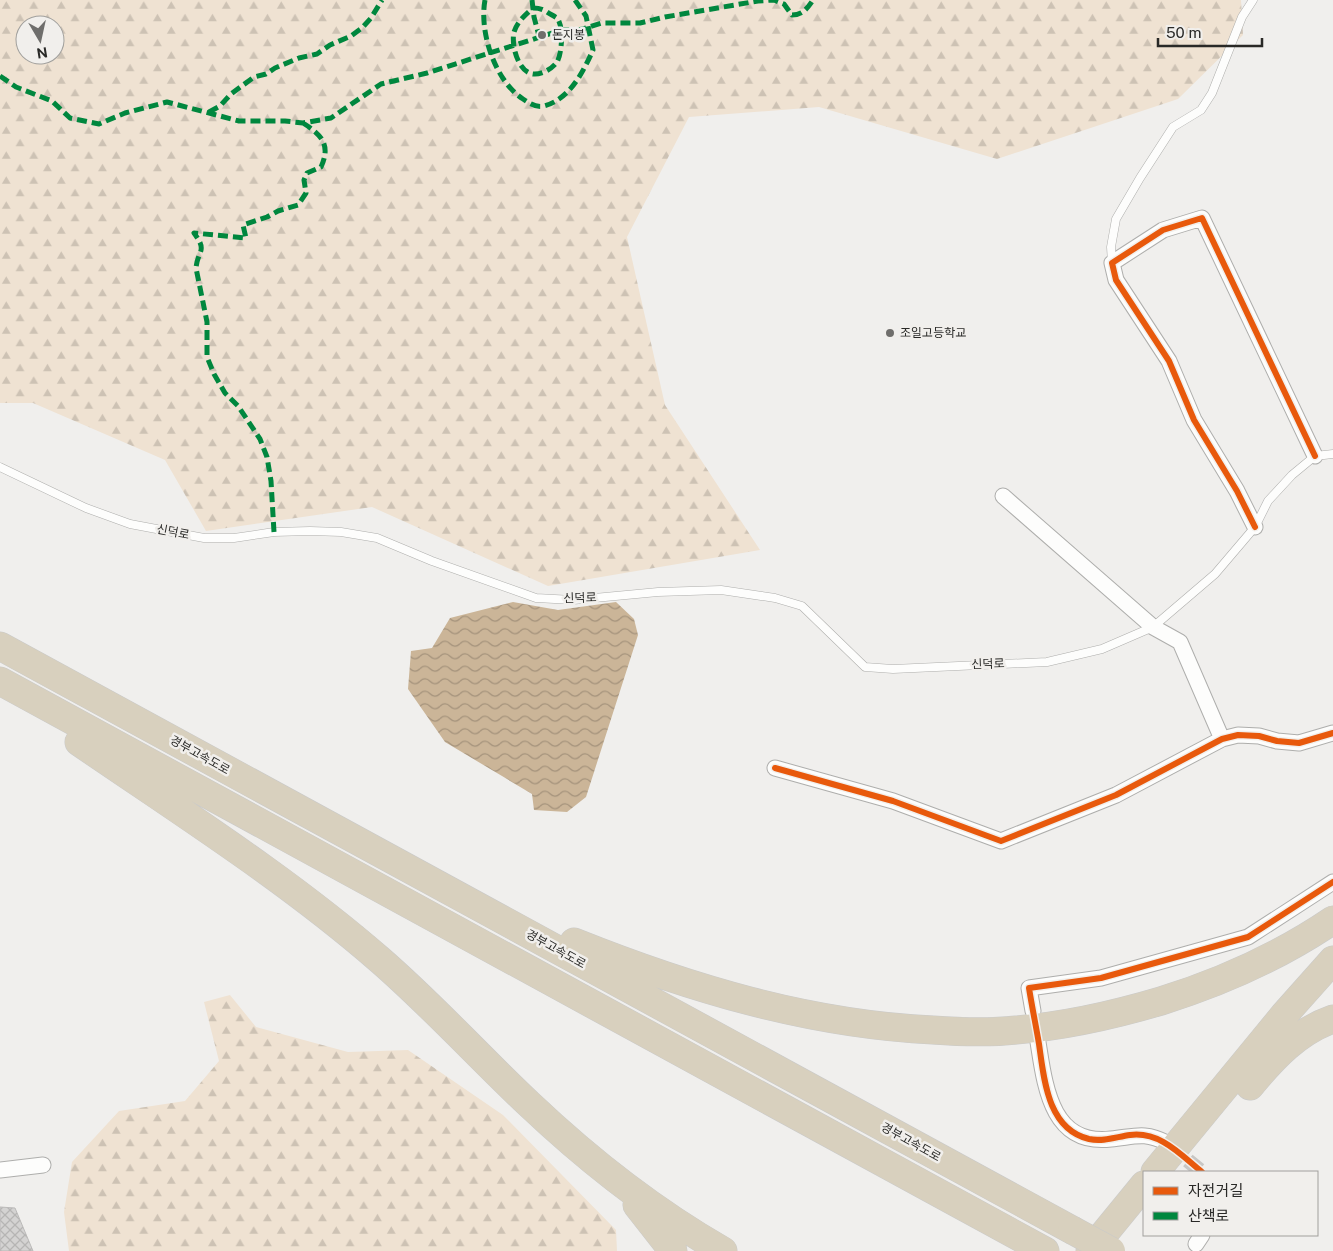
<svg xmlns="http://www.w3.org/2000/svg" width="1333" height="1251" viewBox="0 0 1333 1251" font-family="'Public Sans','Noto Sans KR',sans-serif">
  <defs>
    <pattern id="forest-firs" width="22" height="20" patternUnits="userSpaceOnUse" patternTransform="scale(1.25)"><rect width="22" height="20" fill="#efe2d2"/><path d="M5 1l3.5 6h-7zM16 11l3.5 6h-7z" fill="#cdc2b4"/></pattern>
    <pattern id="water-waves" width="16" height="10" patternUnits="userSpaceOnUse" patternTransform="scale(1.25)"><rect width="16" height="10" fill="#cbb598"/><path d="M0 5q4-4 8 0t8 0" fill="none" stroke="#a5937c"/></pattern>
    <pattern id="building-cross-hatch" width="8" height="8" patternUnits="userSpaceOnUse" patternTransform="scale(1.25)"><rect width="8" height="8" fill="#d4d3d2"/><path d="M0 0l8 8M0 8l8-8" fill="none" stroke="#b6b5b4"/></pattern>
  </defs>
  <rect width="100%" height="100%" fill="#f0efed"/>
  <path fill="url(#forest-firs)" fill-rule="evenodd" d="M0,0H1241L1243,35L1178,99L997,159L819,107L689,117L627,237L665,405L760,550L548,586L372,507L206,531L165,460L33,403H0ZM25,25H55V55H25Z
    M230,995L256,1027L348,1052L408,1050L503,1115L616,1230L617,1251H69L64,1212L72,1162L119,1111L185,1101L219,1061L204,1002Z"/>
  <path fill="url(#water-waves)" d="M513,602L558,610L616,602L634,619L638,635L586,797L567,812L534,810L532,794L445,742L408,689L411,651L432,648L450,618Z"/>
  <path fill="url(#building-cross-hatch)" stroke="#bbbab9" d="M0,1207L15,1208L33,1251H0Z"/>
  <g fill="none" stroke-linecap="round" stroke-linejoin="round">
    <path stroke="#c8c7c5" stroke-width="15" stroke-dasharray="15 8" stroke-linecap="butt" d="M1170,1146L1202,1172"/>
    <defs>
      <path id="service" d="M1112,263L1111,247L1116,219L1140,178L1173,127L1201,110L1212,93L1242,17L1253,0
        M0,467L86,508L130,524L204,538H234L274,532L310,531L341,532L377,538L432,561L536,598L573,600L658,592L721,590L775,598L802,606L865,667L893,669L1047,662L1102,649L1153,627L1215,574L1255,527L1268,501L1292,475L1315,456L1333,454"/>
      <path id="minor" d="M1003,496L1153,627L1180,642L1222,739
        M1255,527L1237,491L1194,420L1169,361L1116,280L1112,263L1163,230L1202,218L1315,456
        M775,768L893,801L1001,841L1116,795L1222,739L1238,735L1259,736L1277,741L1299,743L1333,733
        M1033,1011L1029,988L1101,978L1248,937L1333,882
        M1038,1042C1045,1086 1051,1146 1111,1139C1134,1137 1144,1131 1167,1143
        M0,1170L43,1165
        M1196,1244L1202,1235"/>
      <path id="motorway" d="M0,646L1072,1230
        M0,681L1045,1251
        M79,742C181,812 287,879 380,960C433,1006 479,1057 529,1104C586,1158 655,1212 723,1251
        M574,942C689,988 808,1024 933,1030C960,1032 989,1033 1016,1030C1065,1026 1114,1015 1161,1001C1222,982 1280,956 1333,920
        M1250,1086C1273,1058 1298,1031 1333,1019
        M1155,1172L1284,1015L1333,960
        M637,1205L673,1251
        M1090,1251L1144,1185"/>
    </defs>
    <use href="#service" stroke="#aeaeac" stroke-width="9"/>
    <use href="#minor" stroke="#aeaeac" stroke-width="17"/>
    <use href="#motorway" stroke="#cacac9" stroke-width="29"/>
    <use href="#service" stroke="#fdfdfc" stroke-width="8"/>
    <use href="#minor" stroke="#fdfdfc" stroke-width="15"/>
    <use href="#motorway" stroke="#d8d0be" stroke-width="28"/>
    <defs>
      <path id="motorway-bridge" d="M1072,1230L1111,1251"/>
    </defs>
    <use href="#motorway-bridge" stroke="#cacac9" stroke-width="29" stroke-linecap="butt"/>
    <use href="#motorway-bridge" stroke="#d8d0be" stroke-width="28"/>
    <path stroke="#00873e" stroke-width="5" stroke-dasharray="10 5" stroke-linecap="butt" d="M485,0C479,32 495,81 523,99C529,103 536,108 544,106C570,99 583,72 593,50L586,16L575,0
      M532,0L534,17L539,36
      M533,8C539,8 542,9 547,12C550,14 554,16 557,18C564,26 562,54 557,62C552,69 541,75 533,74C518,72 511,45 514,32C517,22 525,15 533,8Z
      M0,76L16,87L52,101L70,118L99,124L125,113L167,102L239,121H285L303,123L331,118L381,84L427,73L562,30H579L602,23H640L665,17L758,1L774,0L784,4L792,15C802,15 807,9 813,0
      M209,112L220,106L231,94L254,77L266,74L275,68L299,58L317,54L330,45L351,36L362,28L371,18L382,0
      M274,532L271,481L267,457L260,439L238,406L225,393L214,374L207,357V322L196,268C198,249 208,252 194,233L246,238L243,225L267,217L278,211L298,205L306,193L304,180L307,173L321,167C331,145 322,135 303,123"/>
    <defs>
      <path id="cycleway" d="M1255,527L1237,491L1194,420L1169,361L1116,280L1112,263L1163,230L1202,218L1315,456
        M775,768L893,801L1001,841L1116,795L1222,739L1238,735L1259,736L1277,741L1299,743L1333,733
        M1202,1172C1181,1155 1160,1131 1130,1135C1116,1137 1103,1142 1089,1139C1047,1129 1044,1078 1039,1044C1036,1026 1032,1007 1029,988L1101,978L1248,937L1333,882"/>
    </defs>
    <use href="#cycleway" stroke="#f1efec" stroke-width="9"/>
    <use href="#cycleway" stroke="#e8590c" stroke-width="6"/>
  </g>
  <g fill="#6f6e6c" stroke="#f1efec" stroke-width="2">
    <circle cx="542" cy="35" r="5"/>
    <circle cx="890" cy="333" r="5"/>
  </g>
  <g text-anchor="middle" stroke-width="5" stroke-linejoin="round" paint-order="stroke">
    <g font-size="12" fill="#292927" stroke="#f1efec" text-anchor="start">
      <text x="552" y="39">돈지봉</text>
      <text x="900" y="337">조일고등학교</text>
    </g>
    <g font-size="12" fill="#292927" stroke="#f1efec">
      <text transform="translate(173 532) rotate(11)" y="4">신덕로</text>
      <text transform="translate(580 598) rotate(-2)" y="4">신덕로</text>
      <text transform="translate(988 664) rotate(-2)" y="4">신덕로</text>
      <text transform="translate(200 755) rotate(29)" y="4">경부고속도로</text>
      <text transform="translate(556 949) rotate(29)" y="4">경부고속도로</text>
      <text transform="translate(911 1142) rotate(29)" y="4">경부고속도로</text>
    </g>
  </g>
  <rect x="1143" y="1171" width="175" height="65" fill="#f1efec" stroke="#a1a09d"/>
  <rect x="1153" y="1187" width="25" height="8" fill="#e8590c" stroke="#a1a09d"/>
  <text x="1188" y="1196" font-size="15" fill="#292927">자전거길</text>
  <rect x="1153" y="1212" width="25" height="8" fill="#00873e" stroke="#a1a09d"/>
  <text x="1188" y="1221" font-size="15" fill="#292927">산책로</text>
  <g transform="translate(40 40) rotate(171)"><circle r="24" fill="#f1efec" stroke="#a1a09d"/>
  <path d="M0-4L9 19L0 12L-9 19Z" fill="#6f6e6c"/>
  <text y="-8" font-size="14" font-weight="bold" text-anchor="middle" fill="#292927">N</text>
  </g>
  <path d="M1158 38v8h104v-8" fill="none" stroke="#292927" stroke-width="2.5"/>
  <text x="1166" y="38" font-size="15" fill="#292927" stroke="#f1efec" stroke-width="4" paint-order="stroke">50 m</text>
</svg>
